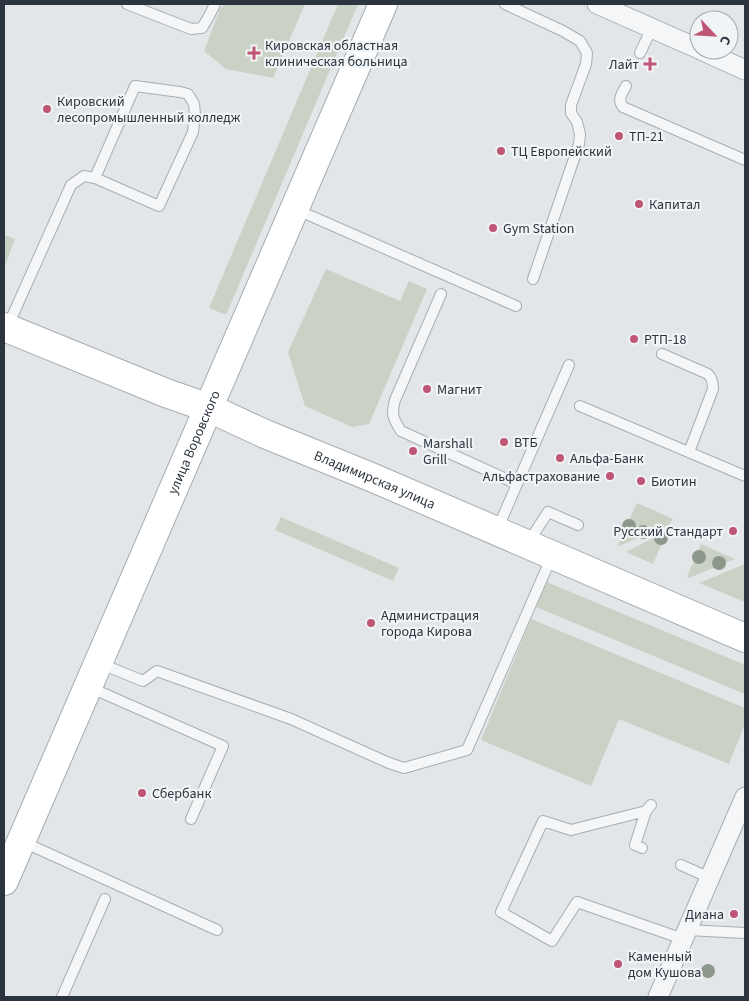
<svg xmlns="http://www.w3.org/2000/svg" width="749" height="1001" viewBox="0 0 749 1001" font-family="'Source Sans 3',sans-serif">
  <rect width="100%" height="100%" fill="#e2e6e9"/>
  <path fill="#c9d2c4" d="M225,4H305L273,78L226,69L204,51L220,9Z
    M338,4H358L226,315L209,308Z
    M4,235L15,239L4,268Z
    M326,269L400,301L409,281L427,289L369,424L352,427L305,406L288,352Z
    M637,503L673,519L670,524L617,547Z
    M281,517L399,568L393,581L275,530Z
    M661,534L665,536L653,564L626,552Z
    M701,544L735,559L689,578L687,577Z
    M745,564V602L699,583Z
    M547,582L745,665V694L536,607Z
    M531,619L745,708V724L729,764L619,719L591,786L481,740Z"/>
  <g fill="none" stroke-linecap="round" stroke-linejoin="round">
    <defs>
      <path id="service" d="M127,4L191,29L202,28L209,16L215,4
        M505,4L563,31L580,41L587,53L586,64L571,105V113L577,122L580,134L579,144L533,279
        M640,53L652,28
        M626,86C622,93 617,100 623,107L745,160
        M295,209L516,306
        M441,294L395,400C391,414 393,419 401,431L517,484
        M7,328L71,185L84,176L95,178L159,206L193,132L195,114L194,104L188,94L180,92L135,86L95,178
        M662,354L708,374C712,378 713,383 713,389L689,452
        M580,406L745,476
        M497,530L569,365
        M528,543L548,512L578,525
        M99,663L143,681L157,671L291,719L389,763L404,768L467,750L552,556
        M89,687L223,746L191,819
        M646,811L571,830L543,821L501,912L552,941L577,902L683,939
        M32,846L217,930
        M642,848L635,845L646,811L651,805
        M681,865L710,878
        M687,930L745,933
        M62,997L105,899"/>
      <path id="minor" d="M597,4L699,49
        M701,50L745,70
        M658,997L745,797"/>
      <g id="secondary">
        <path id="s1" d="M4,327L166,393L209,408L265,434L371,477L745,638"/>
      </g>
      <g id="primary">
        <path id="s2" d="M4,881L383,4"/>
      </g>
    </defs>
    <use href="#service" stroke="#a8adb3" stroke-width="12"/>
    <use href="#minor" stroke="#a8adb3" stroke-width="21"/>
    <use href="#secondary" stroke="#a8adb3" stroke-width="30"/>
    <use href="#primary" stroke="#a3acb3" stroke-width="30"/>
    <use href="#service" stroke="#f4f6f7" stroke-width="10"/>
    <use href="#minor" stroke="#f4f6f7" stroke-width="19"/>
    <use href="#secondary" stroke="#fff" stroke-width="28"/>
    <use href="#primary" stroke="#fff" stroke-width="28"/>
  </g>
  <g fill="#8c9889">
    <circle cx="629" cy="526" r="7"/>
    <circle cx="643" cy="532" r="7"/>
    <circle cx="661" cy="538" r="7"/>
    <circle cx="699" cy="557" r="7"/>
    <circle cx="719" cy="563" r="7"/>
    <circle cx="708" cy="971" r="7"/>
  </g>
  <g fill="#bf5675" stroke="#f1f4f6" stroke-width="2">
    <path d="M251.5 45.5h5v5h5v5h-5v5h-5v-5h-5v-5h5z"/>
    <path d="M647.5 56.5h5v5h5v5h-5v5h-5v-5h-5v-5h5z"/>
    <circle cx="47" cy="109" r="5"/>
    <circle cx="619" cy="136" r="5"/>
    <circle cx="501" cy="151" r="5"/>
    <circle cx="639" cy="204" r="5"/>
    <circle cx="493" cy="228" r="5"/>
    <circle cx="634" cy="339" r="5"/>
    <circle cx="427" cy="389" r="5"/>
    <circle cx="504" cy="442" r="5"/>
    <circle cx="413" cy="451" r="5"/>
    <circle cx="560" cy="458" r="5"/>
    <circle cx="610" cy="476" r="5"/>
    <circle cx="641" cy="481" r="5"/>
    <circle cx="733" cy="531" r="5"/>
    <circle cx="371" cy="623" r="5"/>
    <circle cx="142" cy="793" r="5"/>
    <circle cx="734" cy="914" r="5"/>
    <circle cx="618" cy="964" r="5"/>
  </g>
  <g text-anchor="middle" stroke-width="4.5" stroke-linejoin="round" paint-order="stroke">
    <g font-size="14" fill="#2c353f" stroke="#f1f4f6" text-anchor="start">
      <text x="265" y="50">Кировская областная<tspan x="265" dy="16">клиническая больница</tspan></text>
      <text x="639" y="69" text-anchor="end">Лайт</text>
      <text x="57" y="106">Кировский<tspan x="57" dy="16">лесопромышленный колледж</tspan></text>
      <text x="629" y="141">ТП-21</text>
      <text x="511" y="156">ТЦ Европейский</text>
      <text x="649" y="209">Капитал</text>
      <text x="503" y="233">Gym Station</text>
      <text x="644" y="344">РТП-18</text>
      <text x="437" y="394">Магнит</text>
      <text x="514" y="447">ВТБ</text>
      <text x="423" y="448">Marshall<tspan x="423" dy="16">Grill</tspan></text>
      <text x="570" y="463">Альфа-Банк</text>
      <text x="600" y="481" text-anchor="end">Альфастрахование</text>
      <text x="651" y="486">Биотин</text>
      <text x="723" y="536" text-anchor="end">Русский Стандарт</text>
      <text x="381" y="620">Администрация<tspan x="381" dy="16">города Кирова</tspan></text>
      <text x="152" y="798">Сбербанк</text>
      <text x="724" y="919" text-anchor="end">Диана</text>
      <text x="628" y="961">Каменный<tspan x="628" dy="16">дом Кушова</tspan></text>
    </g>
    <g font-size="14" fill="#2c353f" stroke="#f1f4f6">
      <text dy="5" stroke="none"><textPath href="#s2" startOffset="478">улица Воровского</textPath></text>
      <text dy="5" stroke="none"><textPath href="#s1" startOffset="401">Владимирская улица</textPath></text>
    </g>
  </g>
  <rect width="749" height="1001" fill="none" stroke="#2c353f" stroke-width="10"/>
  <g transform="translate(714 35) rotate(115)"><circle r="24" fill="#f1f4f6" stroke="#a2a8ad"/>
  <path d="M0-4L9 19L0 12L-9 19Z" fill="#bf5675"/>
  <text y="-8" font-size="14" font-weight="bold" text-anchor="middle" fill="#2c353f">С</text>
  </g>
</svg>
